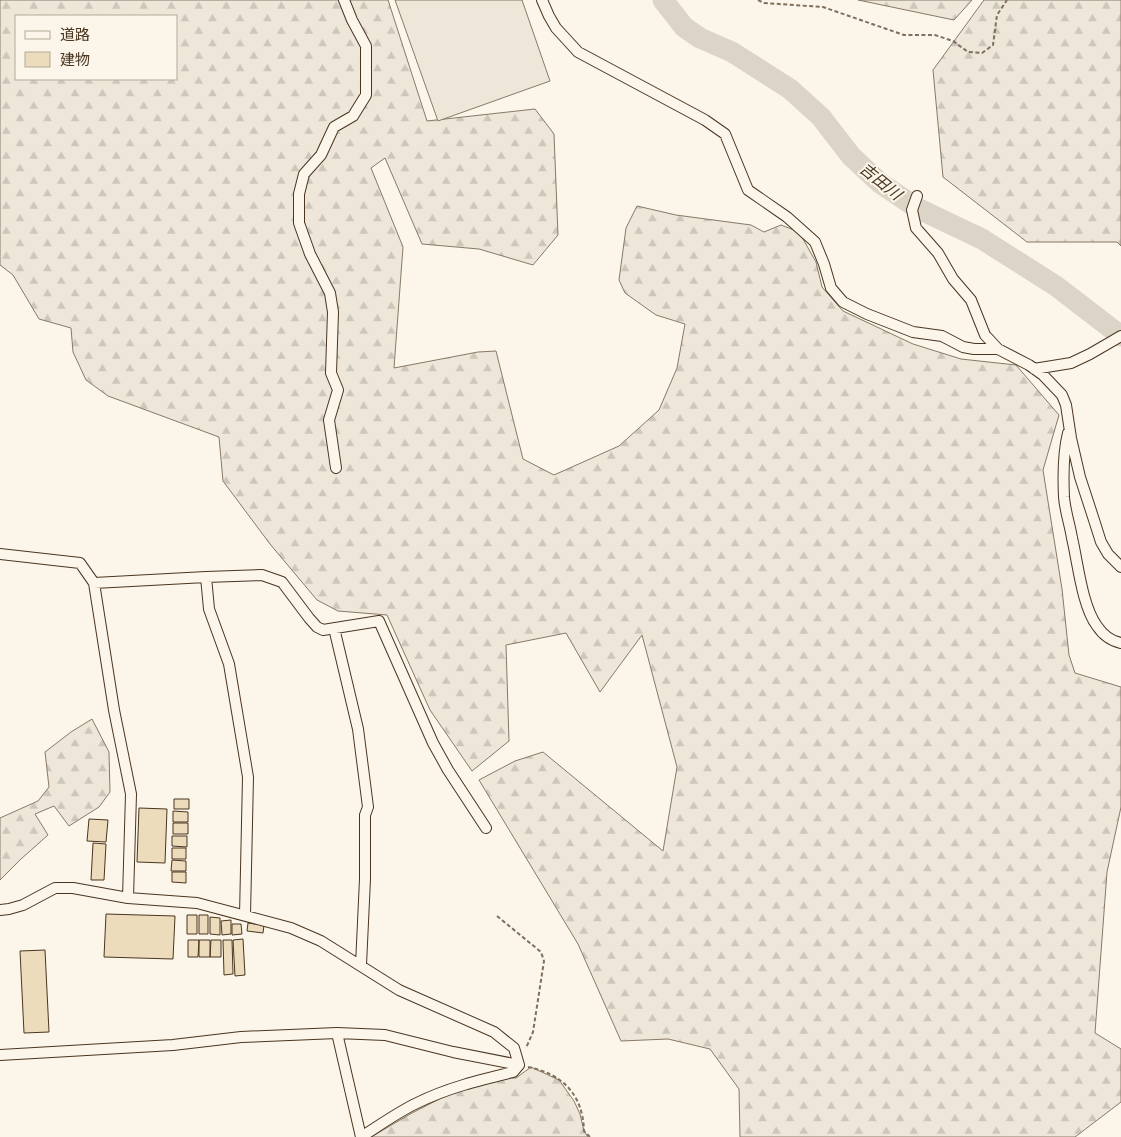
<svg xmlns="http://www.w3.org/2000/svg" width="1121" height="1137" viewBox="0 0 1121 1137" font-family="'Alegreya Sans','Noto Sans JP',sans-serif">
  <defs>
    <pattern id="forest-firs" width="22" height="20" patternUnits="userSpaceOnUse" patternTransform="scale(1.25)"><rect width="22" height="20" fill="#ede6d9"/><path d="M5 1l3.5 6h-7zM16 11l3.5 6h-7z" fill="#cdc6ba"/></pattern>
  </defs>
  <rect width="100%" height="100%" fill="#fbf6e9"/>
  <path fill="url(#forest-firs)" stroke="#887966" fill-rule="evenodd" d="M0,0H388L427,121L535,109L554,134L558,235L533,265L479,249L422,244L385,158L371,168L403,247L394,368L478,352L496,351L523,459L554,475L619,446L659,410L677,368L685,324L656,315L625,293L619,280L626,228L637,206L676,215L751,225L764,232L781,225L799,232L816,262L822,287L843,311L913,344L961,359L1016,365L1059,415L1043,470L1062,589L1069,655L1075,673L1121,687V807L1107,872L1095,1033L1121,1049V1102L1075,1137H740L739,1089L710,1049L668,1039L621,1041L578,944L479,780L515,761L543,752L663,851L677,767L642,635L600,692L566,633L506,645L509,741L472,771L430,710L387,615L338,611L317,600L270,544L223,481L219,437L108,396L86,380L73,352L71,328L39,319L13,275L0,265ZM16,16H176V79H16Z
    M858,0H972L954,20Z
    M984,0H1121V246L1117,242H1027L943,177L933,70Z
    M92,719L109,752L110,792L99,807L69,826L54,806L35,814L48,835L21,859L0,880V818L38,801L49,787L45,752L71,732Z
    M531,1067L559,1080L574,1101L580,1114L584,1131L588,1137H371L412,1113L457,1090L500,1078H516Z"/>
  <path fill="#ede6d9" stroke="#887966" d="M395,0H522L550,81L438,121Z"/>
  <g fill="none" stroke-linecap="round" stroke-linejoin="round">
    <path stroke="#dcd4c6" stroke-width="21" d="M663,0L684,27L700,38L732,52L790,89L821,117L851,156L880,183L917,208L982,239L1056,286L1121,336"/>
  </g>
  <path fill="#ecdcbc" stroke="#4a3520" d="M174,799H189V809H174Z
    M139,808L167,809L165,863L137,862Z
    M173,811L188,812V822H173Z
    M89,819L108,820L106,842L87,841Z
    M173,823H188V834H173Z
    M172,836H187V847L172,846Z
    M93,843L106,844L104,880H91Z
    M172,848H186V859H172Z
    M172,860L186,861V871H171Z
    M172,872H186V883L172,882Z
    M106,914L175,916L173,959L104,957Z
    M187,915H197V934H187Z
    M199,915H208V934H199Z
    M210,917L220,918V935L210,934Z
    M231,920V934L222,935L221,921Z
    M248,923L264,925L263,933L247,931Z
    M232,924H241L242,934L232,935Z
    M243,939L245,975L235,976L233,940Z
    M188,940H199L198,957H188Z
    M199,940H210V957H199Z
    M211,940H221V957H210Z
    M223,940H232L233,974L224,975Z
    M45,950L49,1032L24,1033L20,951Z"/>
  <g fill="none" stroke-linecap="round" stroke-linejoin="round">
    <defs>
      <path id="street" d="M542,0L549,16L556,28L578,52L705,120L725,134L748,190L787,217L815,242L824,264L831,288L843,302L867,314L913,332L942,336L963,347L974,349H998L1029,365L1043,375L1062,395L1066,405L1071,438L1080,477L1094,520L1101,542L1108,554L1121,567
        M917,196L912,210L916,228L938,253L953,279L971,300L985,335L998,349
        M1034,369L1071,363L1090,354L1121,336
        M1068,433C1063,453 1063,476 1064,497C1065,511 1070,525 1072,538C1078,563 1082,606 1097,626C1103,635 1111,641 1121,643
        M336,468L329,420L338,390L331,373L333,312L330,293L310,254L299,223V194L304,174L321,155L334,127L353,116L366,95V46L352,20L344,0
        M0,554L80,563L94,583L206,577L209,609L229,664L248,777L245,915
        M206,577L262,575L282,582L309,618L317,627L323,630L379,621L433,743L448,770L486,828
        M94,583L114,710L131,794L128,898
        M334,628L358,729L368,807L365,815V879L361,965
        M0,910L9,909L23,905L55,888H73L128,898L197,903L291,928L321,941L399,990L494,1032L514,1048L519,1065
        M337,1033L361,1137
        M0,1055L173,1045L241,1037L337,1033L385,1035L453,1052L519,1065L513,1072C480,1080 447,1088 417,1103C398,1112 380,1125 361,1137"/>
    </defs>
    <use href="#street" stroke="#4a3520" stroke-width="12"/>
    <path stroke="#7f6f5c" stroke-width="2" stroke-dasharray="4 2.5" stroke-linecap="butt" d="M758,0L764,3L823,7L904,35H935L953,41L968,52L982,53L993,45L997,15L1007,0
      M497,916L541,952L544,961L533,1032L526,1048
      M528,1067C563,1074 583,1095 584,1131L590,1137"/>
    <use href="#street" stroke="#fbf6e9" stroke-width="10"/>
  </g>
  <g text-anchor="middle" stroke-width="4" stroke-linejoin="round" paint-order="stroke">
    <g font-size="16" font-style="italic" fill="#4a3520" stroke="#fbf6e9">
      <text transform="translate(881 181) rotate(39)" y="6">吉田川</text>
    </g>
  </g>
  <rect x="15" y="15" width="162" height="65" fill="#fbf6e9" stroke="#b4a999"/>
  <rect x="25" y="31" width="25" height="8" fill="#fbf6e9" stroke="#b4a999"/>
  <text x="60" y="40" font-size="15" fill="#4a3520">道路</text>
  <rect x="25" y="52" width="25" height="15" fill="#ecdcbc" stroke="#b4a999"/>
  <text x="60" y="65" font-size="15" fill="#4a3520">建物</text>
</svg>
